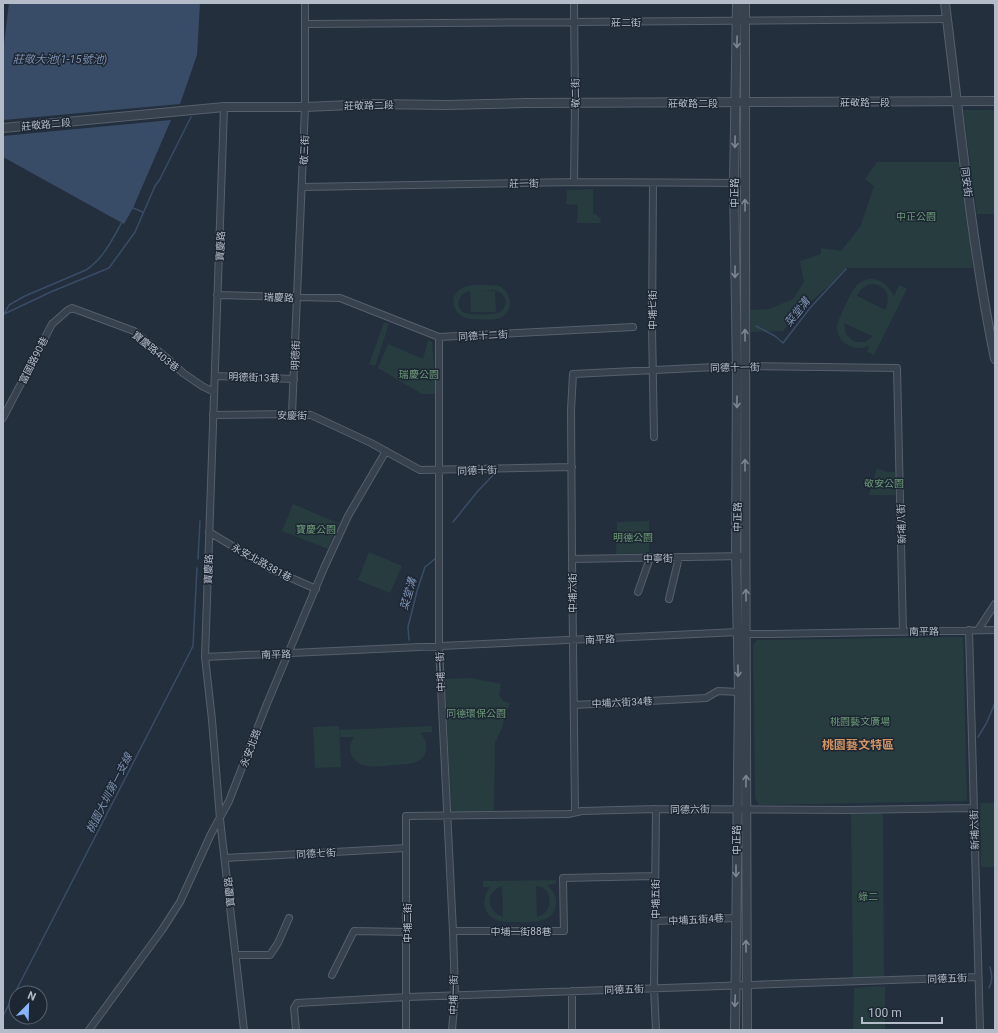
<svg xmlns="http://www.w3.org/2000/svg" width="998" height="1033" viewBox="0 0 998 1033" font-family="Roboto,'Noto Sans TC',sans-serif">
  <rect width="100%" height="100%" fill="#242f3e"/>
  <path fill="#263c3f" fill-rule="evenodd" d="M963,110H995V214H977Z
    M877,162H961L973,268H846L830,285L808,304L802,315L790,323L783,331L751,332L750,310L769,309L793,299L804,282L800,261L821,254V248L841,251L860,227L874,186L865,179Z
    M593,189V214H596L597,216L600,218L601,223H577L578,205L566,204L567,190Z
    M868,279C882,278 887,285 894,296L899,285L907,289L874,355L867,352L869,346C855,352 836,344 837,326C838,319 852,290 857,285C860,282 864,280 868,279ZM869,284C886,283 892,296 885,310L857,296L860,290ZM844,323L872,336V337L865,342H854L846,334Z
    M497,285C511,290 516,310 500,318C493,321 480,319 472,319C454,319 445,296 463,288C472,283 487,286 497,285ZM480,290C491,290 503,288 506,301C505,306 504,310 500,312C496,315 470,315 465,313C453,308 459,292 470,291L471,312H496L495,291Z
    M384,322L389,324L375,366L369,364Z
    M428,340L432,342L436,394H422L378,368L388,344L423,359Z
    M877,468L886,472H895V495H869Z
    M293,504L338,523L328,549L282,531Z
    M649,521V553L616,554L617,522Z
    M369,552L402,566L390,593L358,580Z
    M963,637L967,801L759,805L755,798V789L753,645L757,640Z
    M470,678L501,684L499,695L503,701L510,703L506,712L502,728L495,743L494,811L451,812L445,679Z
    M339,726L341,767L315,768L313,727Z
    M432,726V732L420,733C428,740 429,753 420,760C413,765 401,764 393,765C379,766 358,771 351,754C349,748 351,742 354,737H340V730Z
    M980,803H995V867H981Z
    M851,814H883L884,978L853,979Z
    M556,880V884L547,885C553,890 557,896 556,904C554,924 533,922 519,922C512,922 504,923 497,920C482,915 481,898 490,887H483V881ZM502,886L503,917C486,912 485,892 502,886ZM536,886C554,887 554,913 537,917Z
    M885,986V1030H853L854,988Z"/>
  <path fill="#394c67" d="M9,3H200L197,55L180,104L3,120V52Z
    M171,120L133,208L124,224L3,157V136Z"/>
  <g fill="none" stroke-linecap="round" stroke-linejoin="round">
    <path stroke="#394c67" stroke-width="1.5" d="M992,3L995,6
      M133,208L143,212
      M4,314L53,291L109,268L135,232L155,186L160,179L191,117
      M3,316L9,305L25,296L86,270C103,259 112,240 122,222
      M756,326L775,336L783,343L810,308L846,269
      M453,522L477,492L494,474
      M198,559L200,521
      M409,640L408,627L417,591L425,567L436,558
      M978,737L986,724L995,703
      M989,988C993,980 992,975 990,967
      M3,1016L186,660L193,646L197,568"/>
    <defs>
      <path id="minor" d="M305,24L946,19
        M224,107L205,657L212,720L220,819L244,1030
        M574,182L575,104L574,3
        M653,183L652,328L654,437
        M303,187L574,182L745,183
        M217,295L340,298L439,337L633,327
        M439,337V647L453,931L455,995L452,1030
        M215,376L294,379
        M292,414L305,107V3
        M213,415L292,414L311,415L371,443L420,470L572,467
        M3,418L52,324L68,310L72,308L134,331L168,359L183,373L202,386L214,392
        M209,532L271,569L316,589
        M572,559L745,556
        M638,592L650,558
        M669,599L679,557
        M969,630L980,1030
        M978,630L995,604
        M205,657L738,632L747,634H771L995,630
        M574,705L706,698L718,691L739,692
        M656,809L654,988L656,1030
        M575,812L572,559L571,410L573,374L736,366L897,368L903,632
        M225,858L406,848
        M655,921L736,918
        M453,931H564L563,878L655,876
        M236,955H270L278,943L289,918
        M332,975L354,931L407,932
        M89,1030L162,930L180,902L211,834L229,801L266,706L324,568L348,516L386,451
        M296,1030L294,1008L297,1003L407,997L978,977
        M406,1030V816L568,814L582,811L656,809L849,810L974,808
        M572,1030V991"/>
      <path id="tertiary" d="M745,3C744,345 746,688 747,1030
        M945,3C960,122 971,242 995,359
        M3,128L224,107H305L372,104L446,105L526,103L995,101
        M735,1030L739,692L736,556L737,372L734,184L737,3"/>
    </defs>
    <use href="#minor" stroke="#565f6c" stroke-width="8"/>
    <use href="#tertiary" stroke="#565f6c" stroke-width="10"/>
    <use href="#minor" stroke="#38414e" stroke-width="6"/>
    <use href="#tertiary" stroke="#38414e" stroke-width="8"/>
  </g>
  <defs><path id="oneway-shaft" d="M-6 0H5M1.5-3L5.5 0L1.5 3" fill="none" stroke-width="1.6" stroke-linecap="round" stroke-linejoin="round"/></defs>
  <g stroke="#7c8592">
    <use href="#oneway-shaft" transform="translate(737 42) rotate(91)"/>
    <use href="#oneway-shaft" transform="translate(735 142) rotate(91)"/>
    <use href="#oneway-shaft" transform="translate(745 205) rotate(-90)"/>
    <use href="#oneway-shaft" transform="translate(735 272) rotate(90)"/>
    <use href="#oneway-shaft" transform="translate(745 335) rotate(-90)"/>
    <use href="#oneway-shaft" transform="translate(737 402) rotate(90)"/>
    <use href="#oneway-shaft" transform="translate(745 465) rotate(-90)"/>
    <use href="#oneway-shaft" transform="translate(746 595) rotate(-91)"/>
    <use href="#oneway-shaft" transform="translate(738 671) rotate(89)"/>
    <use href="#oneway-shaft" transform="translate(746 781) rotate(-89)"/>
    <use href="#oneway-shaft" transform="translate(736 871) rotate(90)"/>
    <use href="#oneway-shaft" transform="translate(746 946) rotate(-90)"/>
    <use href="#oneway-shaft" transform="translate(735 1001) rotate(92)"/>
  </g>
  <g text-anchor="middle" stroke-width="3" stroke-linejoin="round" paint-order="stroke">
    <g font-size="10" fill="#b4bcc9" stroke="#1d2633">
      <text x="626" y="26">莊二街</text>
      <text transform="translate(575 93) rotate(-91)" y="4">敬二街</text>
      <text x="865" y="106">莊敬路一段</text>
      <text x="693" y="107">莊敬路二段</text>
      <text transform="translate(369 105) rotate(-1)" y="4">莊敬路二段</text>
      <text transform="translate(46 124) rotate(-5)" y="4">莊敬路二段</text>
      <text transform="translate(304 150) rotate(-88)" y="4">敬三街</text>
      <text transform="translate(967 182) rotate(83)" y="4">同安街</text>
      <text transform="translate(524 183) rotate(-1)" y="4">莊一街</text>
      <text transform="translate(734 193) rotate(-90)" y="4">中正路</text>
      <text transform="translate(220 246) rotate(-87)" y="4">寶慶路</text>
      <text transform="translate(279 297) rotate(2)" y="4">瑞慶路</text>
      <text transform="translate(652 310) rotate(-90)" y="4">中埔七街</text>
      <text transform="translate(483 335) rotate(-3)" y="4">同德十二街</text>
      <text transform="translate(156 351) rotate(39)" y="4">寶慶路403巷</text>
      <text transform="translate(295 355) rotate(-88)" y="4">明德街</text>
      <text transform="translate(33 360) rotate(-63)" y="4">富國路90巷</text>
      <text transform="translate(735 367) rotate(-1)" y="4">同德十一街</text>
      <text transform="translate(254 377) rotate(2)" y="4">明德街13巷</text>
      <text transform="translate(292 415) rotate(1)" y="4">安慶街</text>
      <text transform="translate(477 470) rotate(-2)" y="4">同德十街</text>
      <text transform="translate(737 517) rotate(-89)" y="4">中正路</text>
      <text transform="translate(901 524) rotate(-92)" y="4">新埔八街</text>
      <text transform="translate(658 558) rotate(-1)" y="4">中寧街</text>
      <text transform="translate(262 562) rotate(29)" y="4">永安北路381巷</text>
      <text transform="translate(208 569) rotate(-88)" y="4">寶慶路</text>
      <text transform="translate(572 593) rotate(-90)" y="4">中埔六街</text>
      <text transform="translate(924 631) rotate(-1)" y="4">南平路</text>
      <text transform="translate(600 639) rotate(-3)" y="4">南平路</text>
      <text transform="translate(276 654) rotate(-2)" y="4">南平路</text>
      <text transform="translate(440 672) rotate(-92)" y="4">中埔一街</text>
      <text transform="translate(622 702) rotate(-3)" y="4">中埔六街34巷</text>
      <text transform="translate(250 748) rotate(-69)" y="4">永安北路</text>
      <text transform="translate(690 809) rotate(-1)" y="4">同德六街</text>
      <text transform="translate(974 830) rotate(-92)" y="4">新埔六街</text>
      <text transform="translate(736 840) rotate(-90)" y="4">中正路</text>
      <text transform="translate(316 853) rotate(-3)" y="4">同德七街</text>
      <text transform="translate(229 892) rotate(-96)" y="4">寶慶路</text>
      <text transform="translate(655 899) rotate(-90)" y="4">中埔五街</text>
      <text transform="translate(696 919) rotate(-3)" y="4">中埔五街4巷</text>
      <text transform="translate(407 923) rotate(-90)" y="4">中埔二街</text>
      <text x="521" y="935">中埔一街88巷</text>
      <text transform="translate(947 978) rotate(-2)" y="4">同德五街</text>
      <text transform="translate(624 989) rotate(-2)" y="4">同德五街</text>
      <text transform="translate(453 995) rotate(-89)" y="4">中埔一街</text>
    </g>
    <g font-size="10" fill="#6b9a76" stroke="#1d2633">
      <text x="916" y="220">中正公園</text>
      <text x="419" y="378">瑞慶公園</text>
      <text x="884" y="487">敬安公園</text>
      <text x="316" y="533">寶慶公園</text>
      <text x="633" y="541">明德公園</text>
      <text x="476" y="717">同德環保公園</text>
      <text x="860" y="725">桃園藝文廣場</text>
      <text x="868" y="900">綠二</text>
    </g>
    <g font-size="11" font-style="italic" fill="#7c92b1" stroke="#1d2633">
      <text x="60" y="63">莊敬大池(1-15號池)</text>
      <text transform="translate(797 312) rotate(-51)" y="4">菜堂溝</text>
      <text transform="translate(408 594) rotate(-74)" y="4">菜堂溝</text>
      <text transform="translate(109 793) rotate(-63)" y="4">桃園大圳第一支線</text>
    </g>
    <g font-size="12" font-weight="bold" fill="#d59563" stroke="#1d2633">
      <text x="858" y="749">桃園藝文特區</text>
    </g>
  </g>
  <rect width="998" height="1033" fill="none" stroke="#b4bcc9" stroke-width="8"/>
  <g transform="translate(28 1005) rotate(23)"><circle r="19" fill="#1d2633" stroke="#59626f"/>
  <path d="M0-3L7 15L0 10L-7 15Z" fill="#8ab4f8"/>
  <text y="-6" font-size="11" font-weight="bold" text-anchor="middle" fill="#b4bcc9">N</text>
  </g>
  <path d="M862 1017v6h80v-6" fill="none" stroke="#b4bcc9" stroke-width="2"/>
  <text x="868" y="1017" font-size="12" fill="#b4bcc9" stroke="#1d2633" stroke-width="3" paint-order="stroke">100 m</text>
</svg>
